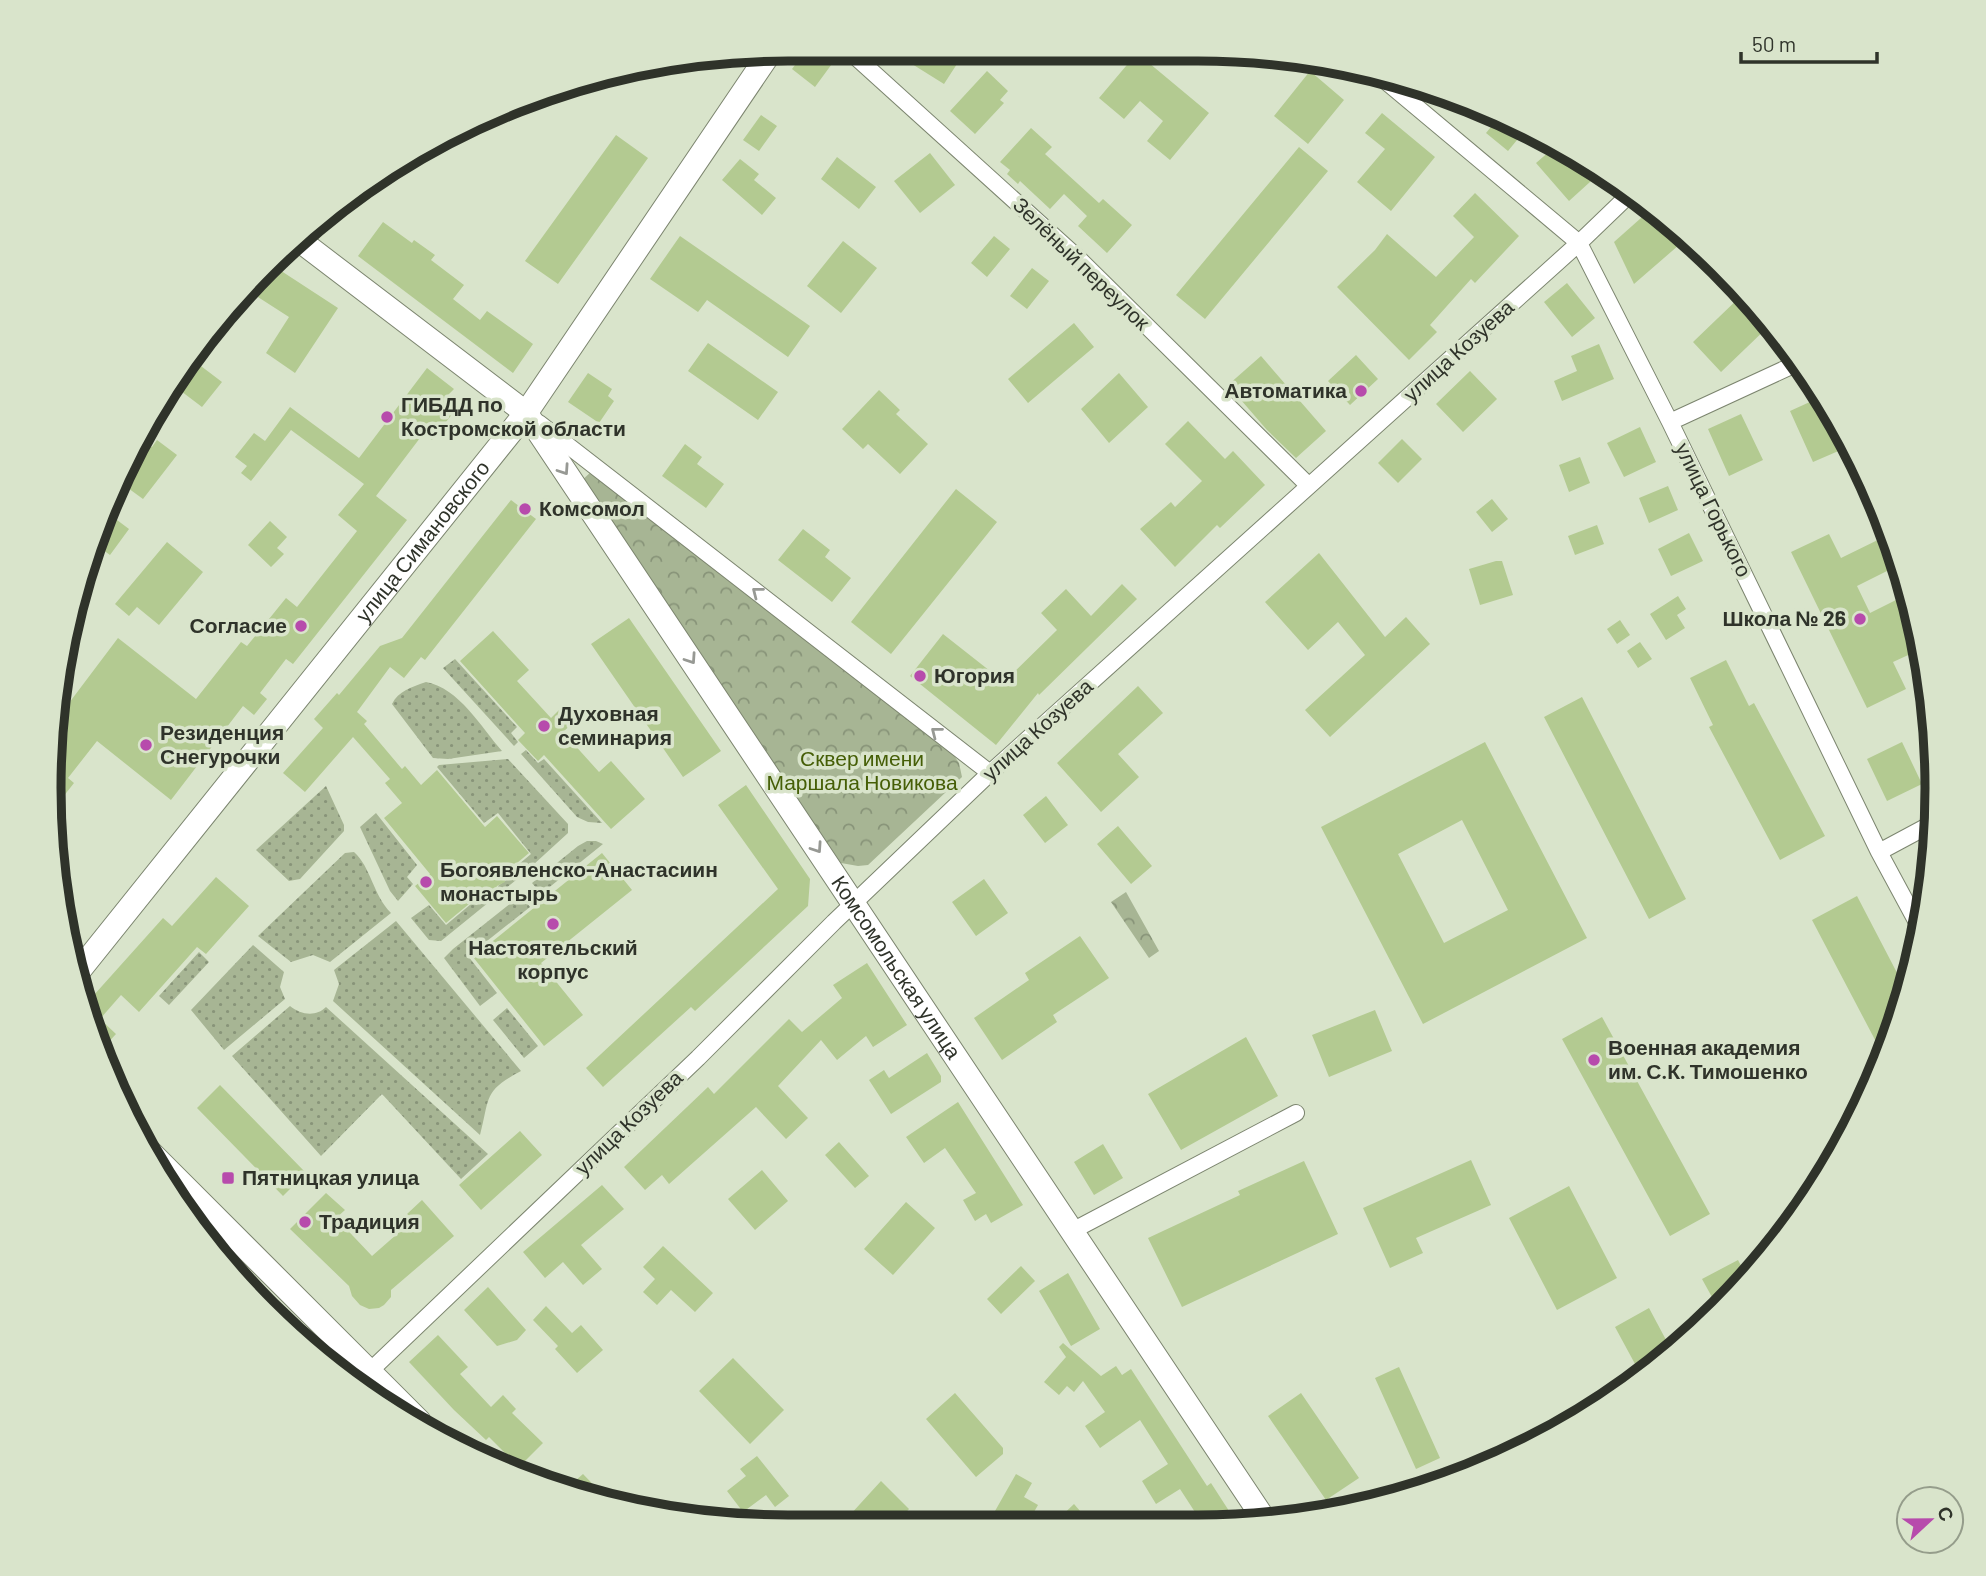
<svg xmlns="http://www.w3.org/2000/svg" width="1986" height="1576" viewBox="0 0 1986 1576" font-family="Barlow,sans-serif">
  <defs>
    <pattern id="grass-dots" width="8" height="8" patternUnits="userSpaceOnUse" patternTransform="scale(1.75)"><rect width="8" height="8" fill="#a7b594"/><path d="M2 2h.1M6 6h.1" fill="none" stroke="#889479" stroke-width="1.8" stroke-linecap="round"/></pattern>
    <pattern id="park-crowns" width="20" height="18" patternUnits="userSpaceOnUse" patternTransform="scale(1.75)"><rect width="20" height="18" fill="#a7b594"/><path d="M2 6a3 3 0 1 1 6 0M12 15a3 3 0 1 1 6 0" fill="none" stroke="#889479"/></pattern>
  </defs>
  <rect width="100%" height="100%" fill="#d9e4cb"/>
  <path fill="url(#grass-dots)" d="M455,659L517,727L511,733L518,742L514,746L443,668Z
    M426,682C459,688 481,727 502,751L448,759L433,758L392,704C398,691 412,687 426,682Z
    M526,750L538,763L544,759L602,823L588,822L577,817L521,754Z
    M508,759L568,824V833L521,876L441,941L429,940L411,918L429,905L446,925L471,904L477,905L484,897C491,897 498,894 498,886L506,880V875L531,854L498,813L484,823L437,767L439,765Z
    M326,786L344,825V831L300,879L289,881L256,850Z
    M376,813L417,865L407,877L413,884L398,901L390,891L360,827Z
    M587,841H596L603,844L541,894L532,883L578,846Z
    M354,852C371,867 373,895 391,913L330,962L313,955L291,962L258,936L345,853Z
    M521,895L530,907L468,956L497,993L480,1006L444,958L453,949Z
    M396,921L521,1071C483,1091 490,1097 480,1135L333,1001L339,984L334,970Z
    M253,945L284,972L280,987L285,999L224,1050L191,1010Z
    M199,952L209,962L169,1005L159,996Z
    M290,1006C301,1015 316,1017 326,1007L488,1154L461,1179L382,1094L321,1156L232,1056Z
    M507,1008L538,1046L524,1058L493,1020Z"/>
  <path fill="url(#park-crowns)" d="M592,471L953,754L959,763L962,777L868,865L858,866L841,863L579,483Z
    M1126,892L1159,951L1149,958L1111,902Z"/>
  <path fill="#b3ca91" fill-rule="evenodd" d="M807,49H827L837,57L815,87L792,69Z
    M888,49L940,50H966L944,84Z
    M1137,53L1209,113L1170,160L1147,141L1163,121L1140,101L1124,119L1099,98Z
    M987,71L1008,91L1000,100L1004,103L975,134L950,111Z
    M1310,71L1344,100L1308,144L1274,116Z
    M1382,113L1435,157L1391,211L1357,182L1385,149L1365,133Z
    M761,115L777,126L759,151L743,140Z
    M1499,117L1526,129L1508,151L1486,133Z
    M1031,128L1052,147L1045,154L1099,203L1103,199L1132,225L1107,253L1078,226L1087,216L1064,194L1050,209L1020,181L1018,184L1007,174L1010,170L1000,162Z
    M616,135L648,158L558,284L525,261Z
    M1558,144L1601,172L1569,201L1536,163Z
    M1299,147L1328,171L1205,319L1176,295Z
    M930,153L955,185L920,213L894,181Z
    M837,157L876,187L859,209L821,179Z
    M740,159L759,174L754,180L776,198L762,215L722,180Z
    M1475,193L1519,236L1475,283L1471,279L1430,325L1437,332L1409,360L1337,287L1375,250L1387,234L1436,277L1474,237L1453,216Z
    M1650,210L1679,245L1634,284L1614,242Z
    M383,222L412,243L414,240L435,255L431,260L464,285L453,299L480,320L487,311L533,344L513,373L358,256Z
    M680,236L810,326L788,357L707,300L698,312L650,279Z
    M994,236L1010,249L987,277L971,263Z
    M843,241L877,268L841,313L807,286Z
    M269,263L338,308L295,373L266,353L289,317L247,290Z
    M1032,268L1049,281L1027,309L1010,296Z
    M1567,283L1595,318L1572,337L1544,302Z
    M1743,294L1771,324L1721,372L1693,342Z
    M1074,323L1094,347L1028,403L1008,379Z
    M708,343L778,392L758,420L688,371Z
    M1599,344L1614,379L1562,401L1554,381L1577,371L1571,356Z
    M1356,355L1378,379L1350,405L1328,381Z
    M1261,356L1326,431L1296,458L1267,430L1228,385Z
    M193,360L222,382L202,407L173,385Z
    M427,368L454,389L448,395L460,404L432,440L423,434L376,496L407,520L293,664L286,659L260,693L267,699L254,715L243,706L171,800L97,741L68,778L74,783L52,811L49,788L61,697L69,703L118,638L196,699L241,642L247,646L286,598L297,607L357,531L338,515L364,484L291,430L251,481L241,473L247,466L235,457L254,433L265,441L290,407L359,458Z
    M1470,371L1497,399L1463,432L1436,404Z
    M588,373L612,389L608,396L614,401L599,423L568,402Z
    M1119,373L1148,407L1109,443L1081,409Z
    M879,390L900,410L896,414L928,444L900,474L868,444L863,449L842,429Z
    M1823,396L1838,419L1850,446L1813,462L1790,411Z
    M1741,414L1763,460L1729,476L1708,429Z
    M1188,421L1225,459L1233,451L1265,485L1220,528L1217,525L1175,567L1140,529L1171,502L1175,507L1202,481L1165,444Z
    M1640,427L1656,462L1624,477L1607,443Z
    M140,438L152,447L157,440L177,455L143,499L121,483Z
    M1402,439L1422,459L1398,483L1378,463Z
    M685,444L702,457L697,464L724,484L706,508L662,476Z
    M1580,457L1590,483L1569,492L1559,465Z
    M1668,486L1678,510L1649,523L1639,498Z
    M956,489L997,522L891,654L851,622Z
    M1492,499L1508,519L1492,532L1476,512Z
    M511,500L536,519L425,660L421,657L404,678L390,667L357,712L367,721L364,724L402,769L405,766L421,785L437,770L485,827L497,816L529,853L505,873V882L497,886L493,894L485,897L477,904H469L446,923L415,886L430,874L384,818L402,803L385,783L390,779L353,737L305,792L283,773L323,728L314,719L337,693L339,695L380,646L402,638Z
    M109,514L129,529L110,555L96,545Z
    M270,521L287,537L277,548L284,554L271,567L248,545Z
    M1597,525L1604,544L1575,555L1568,536Z
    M803,529L830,550L825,557L851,578L832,602L778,560Z
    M1689,533L1703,561L1671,576L1658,549Z
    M1829,534L1841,558L1890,534L1901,564L1857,586L1870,613L1908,594L1914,618L1903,623L1917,651L1893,662L1906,689L1867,708L1791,552Z
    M167,542L203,572L159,625L137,607L129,616L115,604Z
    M1319,553L1385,637L1406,617L1430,644L1330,737L1305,710L1365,655L1338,622L1308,650L1265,602Z
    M1496,561H1502L1513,595L1480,605L1469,569Z
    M1122,584L1137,599L1039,695L1038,693L996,745L910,676L943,634L1004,682L1057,630L1041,613L1066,589L1091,616Z
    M1678,596L1686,609L1677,615L1685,628L1666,640L1650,614Z
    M629,618L721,751L683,777L591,644Z
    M1620,620L1630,635L1617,644L1607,629Z
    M493,631L529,670L517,681L551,718L562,707L575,721L563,732L599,772L611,761L645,799L611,829L544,755L538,761L518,740L525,733L460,661Z
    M1640,642L1652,659L1638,668L1627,651Z
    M1726,660L1749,706L1754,703L1825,836L1780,860L1709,727L1713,725L1690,678Z
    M1138,686L1163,713L1118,754L1139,777L1101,812L1057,763Z
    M1582,697L1686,899L1649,919L1544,717Z
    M1485,742L1587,938L1423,1024L1321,827ZM1462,820L1508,910L1444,943L1398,854Z
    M1902,742L1922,784L1887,801L1867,759Z
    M746,785L810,879L808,906L695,1011L691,1007L603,1087L586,1068L778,889L718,805Z
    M1046,796L1068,825L1045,843L1023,815Z
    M1118,826L1152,866L1131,884L1097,844Z
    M602,853L632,890L541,963L583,1015L544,1046L473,957Z
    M216,877L249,906L206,954L197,947L139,1012L121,995L100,1019L116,1034L103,1048L85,1005L163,918L172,926Z
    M984,879L1008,913L976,936L952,902Z
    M1857,896L1907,992L1883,1055L1812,920Z
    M1080,936L1109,978L1053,1015L1057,1022L1002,1060L974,1018L1029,980L1025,973Z
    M867,963L907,1025L873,1047L866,1036L837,1060L821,1040L778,1086L808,1118L786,1139L756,1107L669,1184L662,1175L645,1190L624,1167L708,1087L714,1094L789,1019L802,1032L842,998L833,985Z
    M1375,1010L1392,1051L1329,1077L1312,1035Z
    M1602,1017L1710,1214L1670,1236L1562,1039Z
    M1246,1037L1278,1096L1181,1150L1148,1094Z
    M927,1053L941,1076V1082L891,1114L869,1080L884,1070L889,1078Z
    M220,1085L306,1173L283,1196L197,1108Z
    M958,1102L1023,1205L991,1223L986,1214L975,1221L963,1200L976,1193L945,1148L924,1163L906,1137Z
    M520,1131L542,1155L481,1210L459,1185Z
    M839,1142L869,1176L855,1188L825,1155Z
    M1103,1144L1123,1178L1094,1195L1074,1162Z
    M1471,1160L1491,1205L1416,1238L1423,1253L1390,1268L1363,1208Z
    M1304,1161L1338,1234L1182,1307L1148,1238L1240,1195L1238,1191Z
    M762,1170L788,1201L755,1230L728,1199Z
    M602,1185L624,1209L581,1245L602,1269L583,1285L563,1262L545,1278L523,1252Z
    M1569,1186L1617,1278L1557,1310L1509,1218Z
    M326,1193L345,1210L336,1218L372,1256L413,1220L407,1214L422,1200L454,1236L391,1290V1297L384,1305L379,1308L369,1309L360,1305L352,1296L349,1286L290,1229Z
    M906,1202L935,1228L893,1275L864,1249Z
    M663,1246L713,1293L695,1312L671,1290L657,1305L643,1292L655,1279L643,1267Z
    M1738,1260L1747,1277L1718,1308L1702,1279Z
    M1021,1266L1035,1281L1001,1314L987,1299Z
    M1068,1273L1100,1329L1071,1346L1039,1291Z
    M488,1287L526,1330L517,1340L497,1346L464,1310Z
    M546,1306L572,1333L581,1325L603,1350L577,1373L555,1349L558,1346L533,1320Z
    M1649,1308L1673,1353L1641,1375L1615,1327Z
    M438,1335L468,1367L460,1374L491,1407L503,1395L516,1409L512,1413L543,1443L519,1467L489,1437L486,1440L454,1410L409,1362Z
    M1063,1343L1101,1376L1116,1366L1122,1375L1131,1369L1207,1486L1211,1483L1231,1514L1213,1526H1204L1180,1489L1156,1504L1142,1481L1168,1464L1140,1420L1100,1448L1085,1426L1105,1412L1083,1381L1074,1392L1067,1386L1059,1395L1044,1382L1066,1357L1059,1347Z
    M733,1358L784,1410L750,1444L699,1391Z
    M1399,1367L1440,1458L1416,1469L1375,1378Z
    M955,1393L1003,1448V1454L976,1477L926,1419Z
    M1301,1393L1359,1478L1326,1500L1268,1416Z
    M757,1456L789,1496L775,1507L766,1495L743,1512L727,1491L746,1476L740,1469Z
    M583,1474L610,1502L566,1489Z
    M1016,1474L1032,1483L1024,1497L1038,1505L1026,1526H1021L995,1511Z
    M881,1481L909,1509L893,1527H839Z
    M1074,1504L1093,1526H1051Z"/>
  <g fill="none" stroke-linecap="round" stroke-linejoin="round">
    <defs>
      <path id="street" d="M847,49L1079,259L1309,486
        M1382,78L1579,243L1670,422L1879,852L1920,928
        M1670,422L1800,362
        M539,423L990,773
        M1879,852L1935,822
        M1072,1231L1296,1113
        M370,1371L698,1058L834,922L990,773L1579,243L1631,193"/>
      <g id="secondary">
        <path id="s1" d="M299,240L526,413L1266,1522"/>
        <path id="s2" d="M74,977L526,413L771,51"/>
        <path d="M143,1145L419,1421"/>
      </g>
    </defs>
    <use href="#street" stroke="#7c856f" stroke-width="18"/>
    <use href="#secondary" stroke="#7c856f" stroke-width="25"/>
    <use href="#street" stroke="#fff" stroke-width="16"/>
    <use href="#secondary" stroke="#fff" stroke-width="23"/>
  </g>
  <defs><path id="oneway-chevron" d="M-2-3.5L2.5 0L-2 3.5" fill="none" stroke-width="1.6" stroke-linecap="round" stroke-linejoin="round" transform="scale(1.75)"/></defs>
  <g stroke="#979994">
    <use href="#oneway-chevron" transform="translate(564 470) rotate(56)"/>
    <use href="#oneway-chevron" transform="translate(757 592) rotate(-142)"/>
    <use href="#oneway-chevron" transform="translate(691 659) rotate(56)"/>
    <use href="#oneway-chevron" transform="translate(936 732) rotate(-142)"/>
    <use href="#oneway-chevron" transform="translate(817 848) rotate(56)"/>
  </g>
  <g fill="#b74bac" stroke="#d9e4cb" stroke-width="2.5">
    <circle cx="1361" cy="391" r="7"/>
    <circle cx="387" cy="417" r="7"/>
    <circle cx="525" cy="509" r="7"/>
    <circle cx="1860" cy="619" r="7"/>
    <circle cx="301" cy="626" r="7"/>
    <circle cx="920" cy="676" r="7"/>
    <circle cx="544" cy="726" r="7"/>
    <circle cx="146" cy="745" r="7"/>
    <circle cx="426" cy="882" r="7"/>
    <circle cx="553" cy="924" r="7"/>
    <circle cx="1594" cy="1060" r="7"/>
    <rect x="221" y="1171" width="14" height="14" rx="3.5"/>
    <circle cx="305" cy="1222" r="7"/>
  </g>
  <g text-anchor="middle" stroke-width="7" stroke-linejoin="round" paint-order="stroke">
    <g font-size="21" fill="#2f332a" stroke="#d9e4cb">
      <text transform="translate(1081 264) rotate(44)" y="7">Зелёный переулок</text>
      <text transform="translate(1459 351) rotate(-42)" y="7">улица Козуева</text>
      <text transform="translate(1713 510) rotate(64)" y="7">улица Горького</text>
      <text dy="7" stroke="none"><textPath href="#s2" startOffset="558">улица Симановского</textPath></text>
      <text transform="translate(1038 730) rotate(-42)" y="7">улица Козуева</text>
      <text dy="7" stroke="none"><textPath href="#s1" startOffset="952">Комсомольская улица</textPath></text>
      <text transform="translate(629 1123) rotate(-44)" y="7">улица Козуева</text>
    </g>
    <g font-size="21" font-weight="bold" fill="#2f332a" stroke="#d9e4cb" text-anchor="start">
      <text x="1347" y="398" text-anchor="end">Автоматика</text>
      <text x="401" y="412">ГИБДД по<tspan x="401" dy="24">Костромской области</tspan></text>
      <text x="539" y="516">Комсомол</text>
      <text x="1846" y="626" text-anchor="end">Школа № 26</text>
      <text x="287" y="633" text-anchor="end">Согласие</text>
      <text x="934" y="683">Югория</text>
      <text x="558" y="721">Духовная<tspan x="558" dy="24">семинария</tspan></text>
      <text x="160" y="740">Резиденция<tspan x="160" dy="24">Снегурочки</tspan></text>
      <text x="440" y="877">Богоявленско-Анастасиин<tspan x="440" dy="24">монастырь</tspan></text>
      <text x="553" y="955" text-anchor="middle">Настоятельский<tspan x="553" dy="24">корпус</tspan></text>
      <text x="1608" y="1055">Военная академия<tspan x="1608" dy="24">им. С.К. Тимошенко</tspan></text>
      <text x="242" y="1185">Пятницкая улица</text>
      <text x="319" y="1229">Традиция</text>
    </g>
    <g font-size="21" fill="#455e06" stroke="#d9e4cb">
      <text x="862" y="766">Сквер имени<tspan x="862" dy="24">Маршала Новикова</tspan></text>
    </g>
  </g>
  <path d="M0 0H1986V1576H0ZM788 61H1198A727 727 0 0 1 1925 788V788A727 727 0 0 1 1198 1515H788A727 727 0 0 1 61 788V788A727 727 0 0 1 788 61Z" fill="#d9e4cb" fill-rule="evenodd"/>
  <path fill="none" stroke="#2f332a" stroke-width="9" d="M788 61H1198A727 727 0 0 1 1925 788V788A727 727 0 0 1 1198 1515H788A727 727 0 0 1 61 788V788A727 727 0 0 1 788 61Z"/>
  <g transform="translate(1930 1520) rotate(68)"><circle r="33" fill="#d9e4cb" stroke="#959d8b" stroke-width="2"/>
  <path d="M0-5L12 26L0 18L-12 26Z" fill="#b74bac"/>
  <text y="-10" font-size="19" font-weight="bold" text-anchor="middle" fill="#2f332a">С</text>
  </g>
  <path d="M1741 52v10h136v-10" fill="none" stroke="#2f332a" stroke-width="3.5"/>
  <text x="1752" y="52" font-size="21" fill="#2f332a" stroke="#d9e4cb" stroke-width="5" paint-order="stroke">50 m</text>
</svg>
